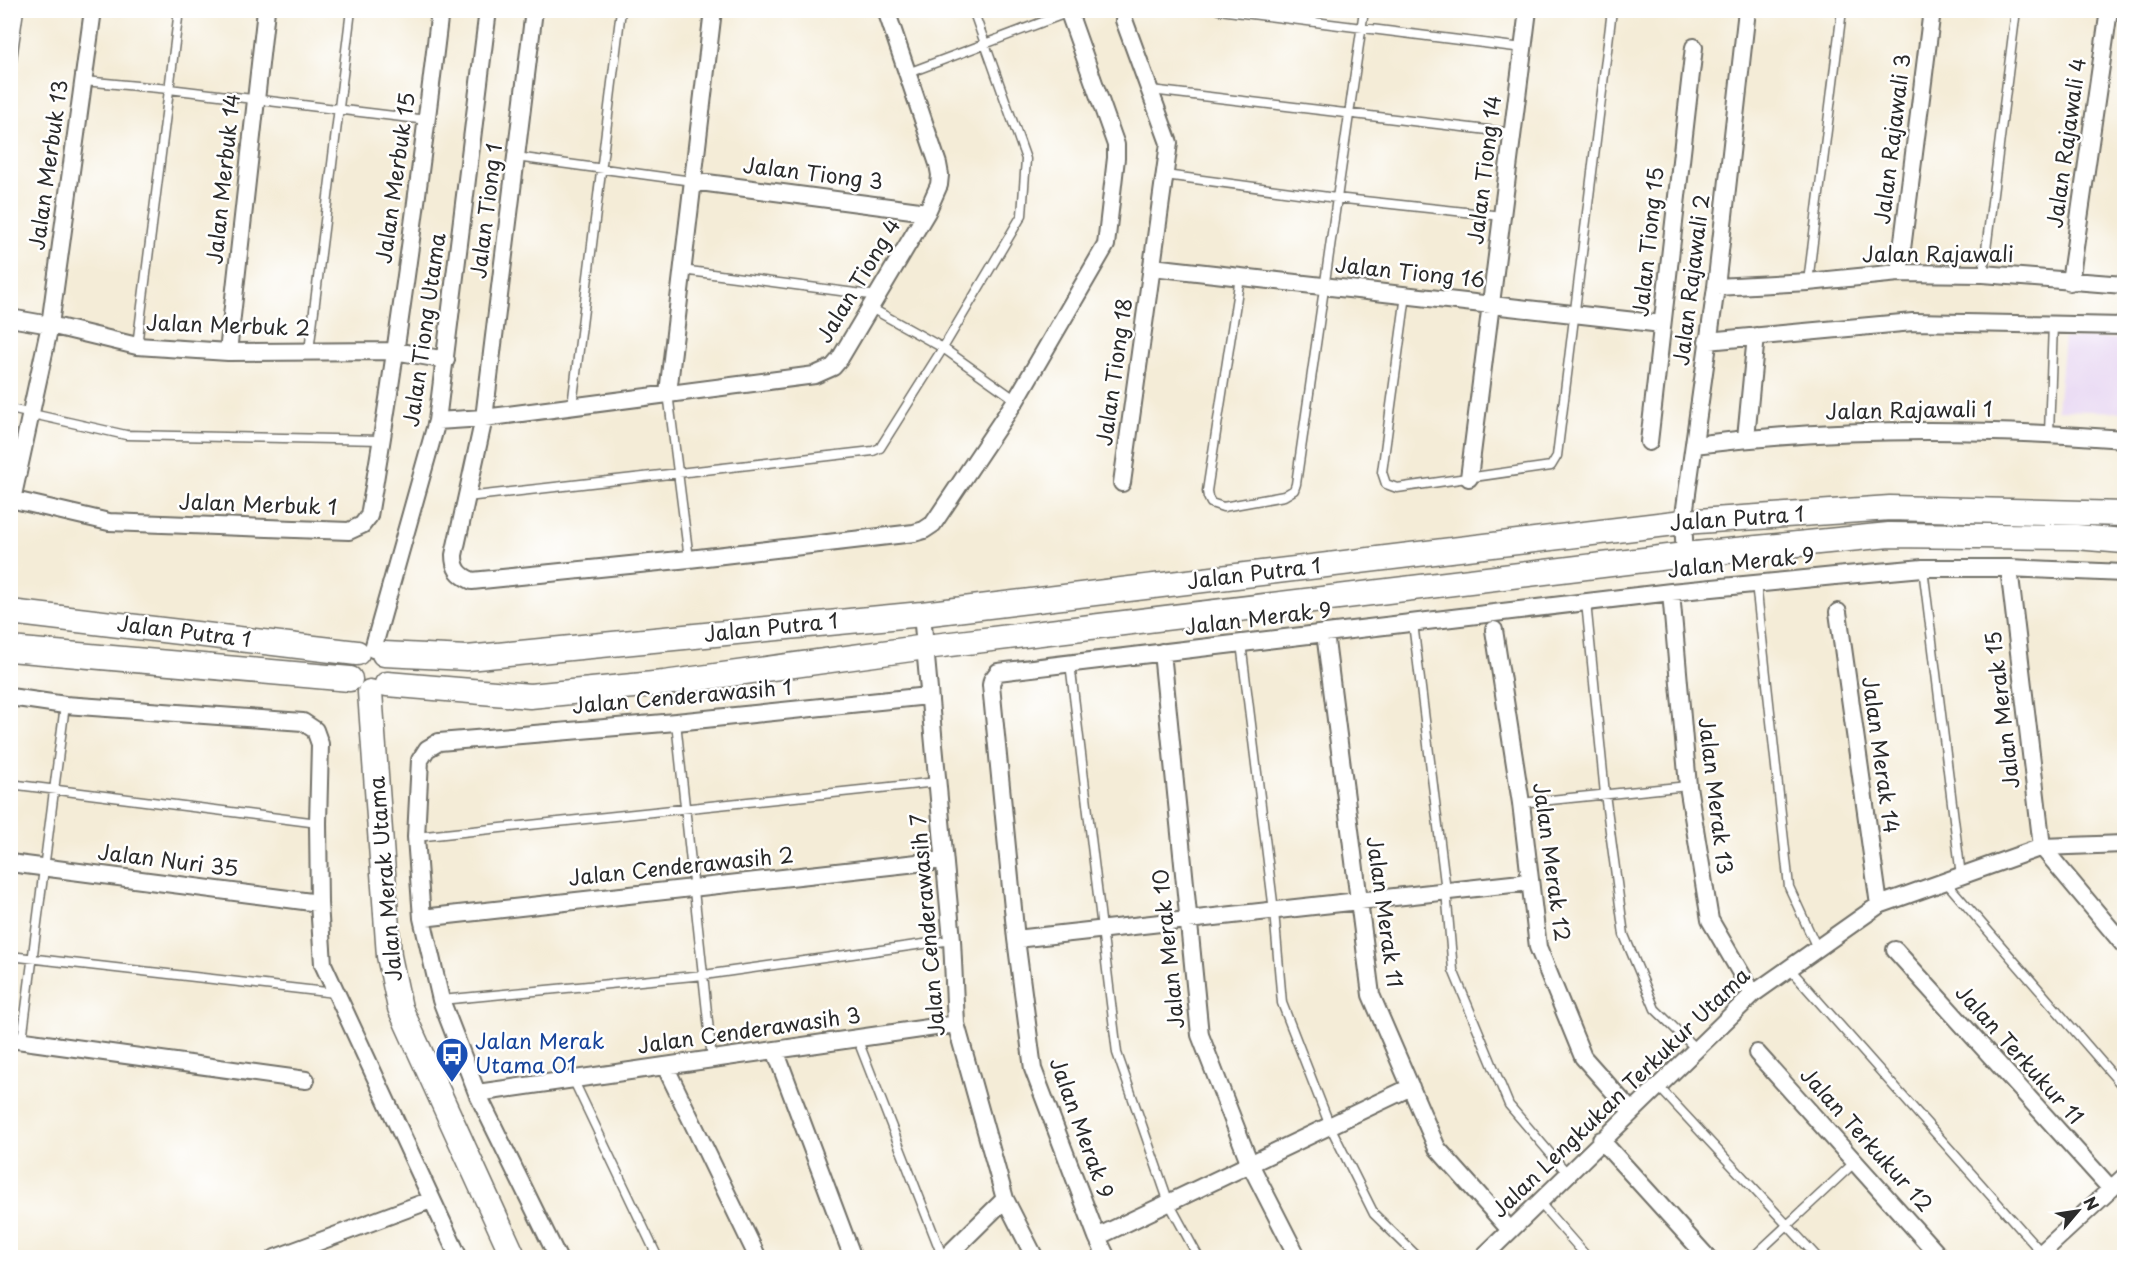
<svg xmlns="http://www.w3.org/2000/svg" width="2135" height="1268" viewBox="0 0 2135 1268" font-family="'Playpen Sans',sans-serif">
  <rect width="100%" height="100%" fill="#fff"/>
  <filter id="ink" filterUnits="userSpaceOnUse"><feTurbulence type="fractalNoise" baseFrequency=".0167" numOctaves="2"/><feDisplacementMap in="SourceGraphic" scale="12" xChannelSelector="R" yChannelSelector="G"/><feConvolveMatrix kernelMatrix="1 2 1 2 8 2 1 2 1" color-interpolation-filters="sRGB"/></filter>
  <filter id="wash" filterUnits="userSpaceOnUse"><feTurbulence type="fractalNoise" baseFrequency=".008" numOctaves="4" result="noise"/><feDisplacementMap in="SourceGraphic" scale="24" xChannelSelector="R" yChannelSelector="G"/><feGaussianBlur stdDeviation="1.35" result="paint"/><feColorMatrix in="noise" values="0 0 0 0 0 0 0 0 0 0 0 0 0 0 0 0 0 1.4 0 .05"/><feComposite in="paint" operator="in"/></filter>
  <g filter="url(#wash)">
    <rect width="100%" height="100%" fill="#f4ecd7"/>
    <path fill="#e5d3f1" d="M2064,338L2124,339V412L2057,410Z"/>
  </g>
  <g filter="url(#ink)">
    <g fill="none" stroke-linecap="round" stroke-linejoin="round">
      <defs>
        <path id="lane" d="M1219,10L1523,48
          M10,73L19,10
          M908,73L1069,12
          M84,81L169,89L427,120
          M1151,90L1513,133
          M516,157L692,181
          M1165,175L1336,198L1502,216
          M682,270L878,296
          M1983,274L2016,10
          M1240,277L1207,491L1208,497L1211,503L1223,507L1284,496L1294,490L1296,484L1364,10
          M1808,282L1842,10
          M1406,295L1382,472L1386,484L1397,488L1551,466L1557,456L1612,10
          M871,308L943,348L1016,400
          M137,346L179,10
          M309,351L351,10
          M668,393L689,559
          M572,406L621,10
          M10,409L126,435L382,440
          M2049,433L2053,324
          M467,497L873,451L880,448L943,348L1022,215L1026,159L973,10
          M1923,568L1961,876
          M1756,583L1789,887L1817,948
          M1586,602L1605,794L1624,935L1655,1009L1696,1049
          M1413,623L1446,891L1453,970L1509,1105L1567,1173
          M1241,643L1274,911L1282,1003L1330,1126L1374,1214L1419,1258
          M1070,663L1117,1053L1169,1203L1199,1258
          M676,722L712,1059
          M10,784L318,823
          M1521,803L1688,786
          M416,837L937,782
          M1945,881L2124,1088
          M10,956L335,993
          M1789,968L2041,1252
          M441,1000L704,975L952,940
          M857,1038L943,1258
          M22,1040L65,705
          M573,1079L658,1258
          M1658,1086L1818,1258
          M1539,1202L1588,1258
          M1752,1258L1855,1162"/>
        <path id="street" d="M534,10L484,418L454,555C454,569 459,575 472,581L689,559L914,533L924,530L933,524L1016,400L1106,245L1116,158V145L1068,10
          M692,181L927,212
          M1152,267L1662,324
          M1899,273L1932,10
          M2070,282L2109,10
          M1716,287L1808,282L1899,273L1983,274L2124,285
          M10,318L50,325L137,346L228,352L395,351L446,360
          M1707,341L1913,322L2124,326
          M228,352L266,10
          M668,393L713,10
          M437,421L484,418L815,375L833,367L839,360L927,212L939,185L940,175L938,164L886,10
          M1746,438L1756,336
          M1649,442L1694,47
          M1694,445C1836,427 1982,428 2124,439
          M1469,478L1528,10
          M1122,483L1169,143L1124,20
          M10,499L109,522L349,531L362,525L369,516C398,348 420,179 440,10
          M12,500L50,325L93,10
          M1685,555L1683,522L1716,287L1747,10
          M2009,568L2042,847
          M1671,592L1688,786L1710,920L1753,994
          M1838,612L1879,905
          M922,614L952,940L956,1024L1005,1199L1035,1258
          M1494,630L1521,803L1538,947L1583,1057L1631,1111
          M1325,633L1371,995L1437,1148L1510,1230
          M373,649L437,421L488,10
          M1162,652L1200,1035L1250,1164L1298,1258
          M10,697L65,705L303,722L315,730L320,744L318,823L319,903L323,964L459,1258
          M2042,847L2124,945
          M10,863L319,903
          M422,918L944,860
          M1016,939L1530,882
          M1895,950L2111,1189
          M10,1039L306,1080
          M775,1050L853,1258
          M1757,1053L1941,1258
          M665,1066L758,1258
          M477,1093L956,1024
          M1601,1140L1708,1258
          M1097,1237L1411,1087
          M275,1258L431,1200
          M558,1258L477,1093L441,1000L422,918L416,837L420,760L427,749L439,742L676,722L928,696
          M945,1258L1005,1199
          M1107,1258L1097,1237L1033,1069L1016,939L991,685L992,680L998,672L1671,592L1835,576L1923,568H2009L2124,573
          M1482,1258L1753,994L1879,905L2042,847L2124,844
          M2036,1258L2124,1177"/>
        <path id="secondary" d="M10,612L357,653
          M10,649L350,679
          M384,654L467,658L922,614L1683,522L1890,508L2124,514
          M387,684L530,696L664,683L926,647L1685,555L1889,535L2076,537L2124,541
          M370,692L389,956L400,1008L514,1258"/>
      </defs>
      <use href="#lane" stroke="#716f67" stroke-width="11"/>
      <use href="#street" stroke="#716f67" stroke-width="20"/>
      <use href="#secondary" stroke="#716f67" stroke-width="27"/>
      <use href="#lane" stroke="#fff" stroke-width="8"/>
      <use href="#street" stroke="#fff" stroke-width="16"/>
      <use href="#secondary" stroke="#fff" stroke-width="24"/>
    </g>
  </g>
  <defs>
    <symbol id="bus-pin" viewBox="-11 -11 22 30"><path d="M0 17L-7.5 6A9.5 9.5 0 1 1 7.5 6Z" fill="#1a4fb4" stroke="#fff"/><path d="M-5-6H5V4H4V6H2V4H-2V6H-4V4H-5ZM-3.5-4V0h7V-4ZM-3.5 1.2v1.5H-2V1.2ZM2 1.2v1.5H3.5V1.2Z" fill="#fff"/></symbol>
  </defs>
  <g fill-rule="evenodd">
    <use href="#bus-pin" x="433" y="1035" width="38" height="52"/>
  </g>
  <g text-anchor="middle" stroke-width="5" stroke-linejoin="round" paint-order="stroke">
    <g font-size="21" fill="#2b2b2b" stroke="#fff">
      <text transform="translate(1893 139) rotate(-83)" y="7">Jalan Rajawali 3</text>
      <text transform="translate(2067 143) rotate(-82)" y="7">Jalan Rajawali 4</text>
      <text transform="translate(49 165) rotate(-82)" y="7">Jalan Merbuk 13</text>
      <text transform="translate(1485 170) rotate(-83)" y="7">Jalan Tiong 14</text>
      <text transform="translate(813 174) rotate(7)" y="7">Jalan Tiong 3</text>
      <text transform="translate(396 178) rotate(-82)" y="7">Jalan Merbuk 15</text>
      <text transform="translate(224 179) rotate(-84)" y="7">Jalan Merbuk 14</text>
      <text transform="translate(487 211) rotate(-83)" y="7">Jalan Tiong 1</text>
      <text transform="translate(1649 242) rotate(-84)" y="7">Jalan Tiong 15</text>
      <text x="1938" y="262">Jalan Rajawali</text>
      <text transform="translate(1410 273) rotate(6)" y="7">Jalan Tiong 16</text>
      <text transform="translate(1692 280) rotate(-83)" y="7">Jalan Rajawali 2</text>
      <text transform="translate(859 281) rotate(-59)" y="7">Jalan Tiong 4</text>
      <text transform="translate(228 326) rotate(2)" y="7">Jalan Merbuk 2</text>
      <text transform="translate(425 330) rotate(-82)" y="7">Jalan Tiong Utama</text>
      <text transform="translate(1115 372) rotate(-82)" y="7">Jalan Tiong 18</text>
      <text transform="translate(1909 411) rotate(-1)" y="7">Jalan Rajawali 1</text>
      <text transform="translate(258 505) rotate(2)" y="7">Jalan Merbuk 1</text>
      <text transform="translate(1737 519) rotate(-4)" y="7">Jalan Putra 1</text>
      <text transform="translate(1741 563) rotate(-6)" y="7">Jalan Merak 9</text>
      <text transform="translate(1254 574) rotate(-7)" y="7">Jalan Putra 1</text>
      <text transform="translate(1258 619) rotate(-7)" y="7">Jalan Merak 9</text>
      <text transform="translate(771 628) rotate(-6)" y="7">Jalan Putra 1</text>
      <text transform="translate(184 632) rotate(7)" y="7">Jalan Putra 1</text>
      <text transform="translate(682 697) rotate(-5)" y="7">Jalan Cenderawasih 1</text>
      <text transform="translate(2003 710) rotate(-97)" y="7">Jalan Merak 15</text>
      <text transform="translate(1880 755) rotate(82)" y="7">Jalan Merak 14</text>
      <text transform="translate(1715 796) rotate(83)" y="7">Jalan Merak 13</text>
      <text transform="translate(168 861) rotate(7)" y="7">Jalan Nuri 35</text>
      <text transform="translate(1551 862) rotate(82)" y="7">Jalan Merak 12</text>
      <text transform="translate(681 867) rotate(-6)" y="7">Jalan Cenderawasih 2</text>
      <text transform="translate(386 879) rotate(-95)" y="7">Jalan Merak Utama</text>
      <text transform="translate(1384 912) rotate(82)" y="7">Jalan Merak 11</text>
      <text transform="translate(928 925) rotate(-95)" y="7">Jalan Cenderawasih 7</text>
      <text transform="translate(1169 949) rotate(-96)" y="7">Jalan Merak 10</text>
      <text transform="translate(749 1031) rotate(-8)" y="7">Jalan Cenderawasih 3</text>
      <text transform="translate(2019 1055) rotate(48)" y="7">Jalan Terkukur 11</text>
      <text transform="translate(1621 1093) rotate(-44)" y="7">Jalan Lengkukan Terkukur Utama</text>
      <text transform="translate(1081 1128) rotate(70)" y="7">Jalan Merak 9</text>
      <text transform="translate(1866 1140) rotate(48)" y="7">Jalan Terkukur 12</text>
    </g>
    <g font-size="21" fill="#164399" stroke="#fff" text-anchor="start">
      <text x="475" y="1049">Jalan Merak<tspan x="475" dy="24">Utama 01</tspan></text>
    </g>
  </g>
  <rect width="2135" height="1268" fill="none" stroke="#fff" stroke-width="36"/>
  <g transform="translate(2078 1211) rotate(61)" stroke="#ffffff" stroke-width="4.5" paint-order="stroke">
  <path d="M0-4.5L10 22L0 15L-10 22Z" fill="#2b2b2b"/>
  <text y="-9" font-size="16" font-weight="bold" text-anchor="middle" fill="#2b2b2b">N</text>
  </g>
</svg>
